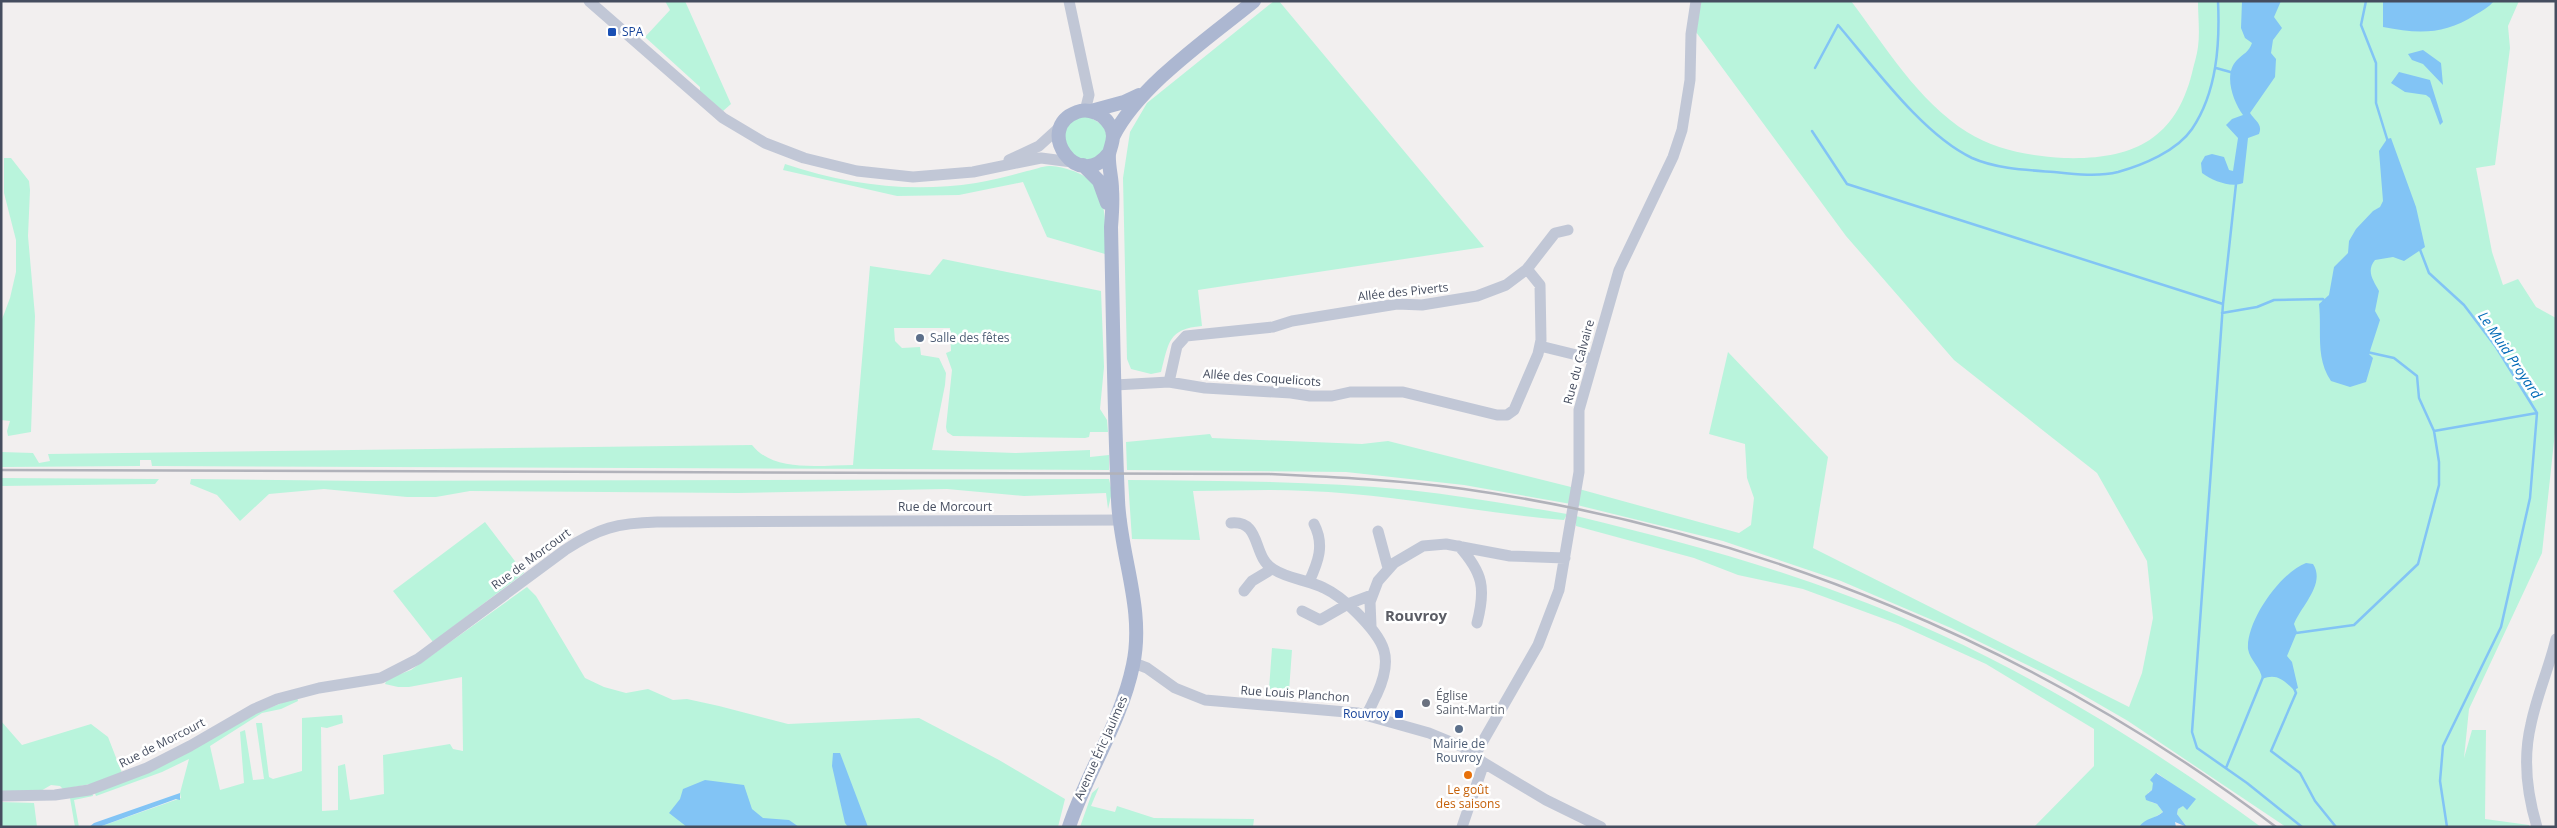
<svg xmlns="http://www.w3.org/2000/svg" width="2557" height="828" viewBox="0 0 2557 828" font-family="'Open Sans',sans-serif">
  <rect width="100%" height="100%" fill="#f2efef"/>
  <path fill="#b9f4dc" d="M665,1H685L731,104L723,111L700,93V87L645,37L670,10Z
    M1274,1H1279L1484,247L1198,290L1202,326C1168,329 1169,342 1161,372L1151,374L1131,369L1127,359L1123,178L1130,132L1147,103Z
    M1701,1H1851C1885,46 1918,101 1967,132C1996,150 2029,156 2064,158C2131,160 2175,141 2192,73C2194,64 2197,55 2198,47C2200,32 2198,16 2198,1H2519L2508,26L2510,48L2495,165L2476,168L2492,252L2503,285L2518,279L2536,307L2556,318V423L2542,553L2469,709L2464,758L2472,730H2486L2485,819L2529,825V827H2286L2128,721L2052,677L1951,628L1841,581L1723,541L1577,505L1579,489L1739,533L1751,525L1754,498L1747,478L1745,444L1709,434L1728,352L1828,457L1813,548L2129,707L2142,673L2153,618L2147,561L2097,473L1954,360L1846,236L1696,32Z
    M1086,116C1105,124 1109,129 1105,150L1090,161L1075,160L1062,138L1071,120Z
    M4,158H11L29,181L30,190L28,236L35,316L31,432L8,436L7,431L10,421L1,420V322L10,298L16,272V240L4,193Z
    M785,164C848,185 910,193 976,183C993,180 1010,176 1027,171C1034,170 1042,166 1049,166C1060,166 1081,172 1088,179C1109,197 1105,229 1105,254L1047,237L1023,182L959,195L897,196L783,170Z
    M943,259L1101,291L1104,367L1100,409L1107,420L1108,432H1090L1089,437L1085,438L953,436L947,432L946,427L952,370L946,353L951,351L950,328H894L895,341L902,348L920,347L921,355L939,358L946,373L945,385L932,450L1015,453L1090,450V457L1109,455V470L152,466L151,460H140V466L1,467V452L33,453L39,463L50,461L48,454L752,445C774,473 821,465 853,465L870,266L930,275Z
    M1210,434L1212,438L1362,444L1388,441L1575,488L1571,504L1464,485L1346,472L1127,470L1126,442Z
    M1,478L159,479L155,484L1,486Z
    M191,479L369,481L1109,479L1112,492L1108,509L1106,493L1024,496L947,489L738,493L470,491L436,497H407L324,489L269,494L240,521L217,495L190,484Z
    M1128,480C1221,481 1316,481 1409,490C1462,496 1515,505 1567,514L1564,520C1478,513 1393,494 1307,491C1269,489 1231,491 1193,491L1200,540L1132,539Z
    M1576,516C1666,538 1756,561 1843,594C1993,649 2132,733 2261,827H2187L2177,814L2178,809L2193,799L2157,773L2152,790L2148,793L2151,802L2157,804L2163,812L2139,827H2034L2094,766V729L1986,664L1898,624L1803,589L1738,575L1694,558L1576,526Z
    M485,522L524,573L433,642L393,591Z
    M527,587L536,596L585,678L604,687L626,693L648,689L673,700L687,699L719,706L788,724L919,718L999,760L1065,799L1058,827H99L181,798L180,793L189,759L162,772L96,796L94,791L254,714L297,697L298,701L281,709L262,713L210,746L220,790L244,783L240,732L245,730L253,780L264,779L256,723H262L269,777L273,779L302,771V718L342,715L343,723L327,728L321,727L322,811L338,810V766L345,764L350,800L384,794L383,755L450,744L453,749L463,751L462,677L409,687H398L385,684L387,679L411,670Z
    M1272,648L1292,650L1289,691L1269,689Z
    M1,721L22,745L91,724L108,737L122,773L91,784L63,789L60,786L51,785L39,792H1Z
    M1099,787L1091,806L1115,812L1117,806L1154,818L1254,819L1253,827H1080L1092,793Z
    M92,792L93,796L74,800L79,827H75L70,798Z
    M1,802L34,803L37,827H1Z"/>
  <path fill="#82c4f5" d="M2242,1H2281L2274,17L2282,28L2273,40L2271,53L2276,59L2275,77L2250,113C2255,121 2263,124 2259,134L2248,138L2243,183C2231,188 2213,181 2202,173L2201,163L2205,156L2212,154L2224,157L2229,170L2233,171L2238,138L2226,125L2232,119L2243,115C2233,101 2223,74 2237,60C2243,54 2249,52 2252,43L2245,38L2241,28Z
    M2383,1H2494C2489,7 2482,11 2475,15C2444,35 2418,34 2383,27Z
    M2423,50L2441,63L2443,85L2423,64L2412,60L2408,54Z
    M2399,72L2430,80L2443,122L2440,125L2430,98L2426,95L2405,92L2391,83Z
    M2391,138L2416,207L2425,247L2404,261L2393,257L2375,260C2366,271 2373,280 2379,291L2375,311L2380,320L2369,354L2373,358L2366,382L2350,387L2331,381C2315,357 2322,331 2319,304L2329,295L2334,267L2348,253L2349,241L2356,229L2373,211L2380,207L2383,201L2379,151L2387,139Z
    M2306,563L2313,564C2326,584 2301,606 2294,624L2297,632L2287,656L2292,662L2298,688L2294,690C2283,680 2277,673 2262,679C2261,667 2250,661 2248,649C2246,621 2281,572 2306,563Z
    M833,753H840L868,827H848L845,823L832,766Z
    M2156,773L2196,799L2187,810L2183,806L2178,809L2177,814L2187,827L2175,822L2176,827H2139C2146,817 2155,819 2163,812L2157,804L2146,800L2145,796L2152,790L2153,783L2150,780Z
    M705,780L744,785L752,809L763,818L789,820L799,827H687L669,813L680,799L683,789Z
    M180,793V800L176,799L99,827H89L94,823Z"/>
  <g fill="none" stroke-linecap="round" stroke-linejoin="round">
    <path stroke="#82c4f5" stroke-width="2.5" d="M2366,1L2361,25L2376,63V103L2388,142
      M1815,68L1838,25C1874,67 1923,135 1972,158C1997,169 2027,170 2054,172C2073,174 2098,177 2118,172C2143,165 2177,151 2192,129C2217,92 2220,44 2218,1
      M2216,68L2234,73
      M1812,131L1847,184L2223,304
      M2236,184L2223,304L2192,732L2197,748L2247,783L2302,827
      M2419,247L2429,273L2464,305L2496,347L2537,413L2530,498L2501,627L2443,746L2440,781L2447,827
      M2222,313L2257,307L2274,300L2323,299L2325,302
      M2434,431L2537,413
      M2296,633L2354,625L2418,564L2439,485V462L2434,431L2419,398L2417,376L2394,358L2367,352
      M2294,688L2296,693L2271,751L2300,773L2315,801L2336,827
      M2226,768L2263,677"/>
    <path stroke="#c1c7d6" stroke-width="11" d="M589,1L723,118L765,143L804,158L857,171L913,177L973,172L1041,158L1072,162
      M1069,1L1089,95L1085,111
      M1009,160L1039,146L1061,126
      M1527,269L1555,233L1568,230
      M1540,346L1593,359
      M1115,385L1169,382L1205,388L1291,393L1310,396H1332L1350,392H1403L1497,415H1507L1514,410L1538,354L1541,340L1540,285L1527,269L1506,285L1477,296L1422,305L1397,304L1292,321L1273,327L1186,336L1177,346L1169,382
      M1231,523C1262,520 1252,557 1273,569C1288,579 1308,580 1324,588C1337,594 1347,603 1357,613C1385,641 1394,657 1377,694C1373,701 1371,708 1366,715
      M1378,531L1388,568
      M1459,546C1483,573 1486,588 1477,623
      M1309,582C1318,562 1325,545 1314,524
      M1244,591L1252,581L1272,569
      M1302,611L1320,620L1348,604L1372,595
      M1371,626L1370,602L1378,581L1394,563L1423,546L1446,544L1510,556L1565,558
      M1134,663L1147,668L1175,688L1205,700L1358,713L1429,733L1463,747L1484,763L1546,800L1601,827
      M1475,755L1538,645L1559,590L1579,472V410L1619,270L1673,157L1682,130L1690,80L1691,34L1696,1
      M1,796L55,795L89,790L147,768L190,746L254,709L277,699L319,688L381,678L418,659L565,550C598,528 618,523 657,522L1121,520
      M1462,827L1484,763
      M2537,827C2527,794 2523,757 2531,724C2537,695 2549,668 2556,639"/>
    <path stroke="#acb7d1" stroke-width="14" d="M1091,111L1124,102L1139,95
      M1113,137C1138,86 1210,37 1254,1
      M1083,165L1099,181L1107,203
      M1069,827C1087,772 1121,723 1133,665C1145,609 1120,555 1118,500C1114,409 1113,318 1111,227C1112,215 1113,202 1112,189C1112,178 1108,165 1109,154C1110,148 1113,143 1113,136C1113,128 1108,121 1102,116C1095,111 1085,109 1077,112C1033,128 1078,194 1109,153"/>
    <path stroke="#b1b2ba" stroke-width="2.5" d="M1,470L1268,474C1333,477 1399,480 1464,489C1758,531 2039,647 2276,827"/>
  </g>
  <g fill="#1a4fb4" stroke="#fff" stroke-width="2">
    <rect x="607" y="27" width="10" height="10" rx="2.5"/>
    <rect x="1394" y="709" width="10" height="10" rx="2.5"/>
  </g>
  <g fill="#5c6f8a" stroke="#fff" stroke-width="2">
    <circle cx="920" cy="338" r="5"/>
    <circle cx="1459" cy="729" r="5"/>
  </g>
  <circle fill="#6b7280" stroke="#fff" stroke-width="2" cx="1426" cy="703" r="5"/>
  <circle fill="#e8710a" stroke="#fff" stroke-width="2" cx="1468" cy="775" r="5"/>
  <g text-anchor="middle" stroke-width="5" stroke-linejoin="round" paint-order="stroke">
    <g font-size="12" fill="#164399" stroke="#fff" text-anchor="start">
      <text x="622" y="36">SPA</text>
      <text x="1389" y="718" text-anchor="end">Rouvroy</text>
    </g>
    <g font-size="12" fill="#454d5f" stroke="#fff">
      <text transform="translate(1403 292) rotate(-6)" y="4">Allée des Piverts</text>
      <text transform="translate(1579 362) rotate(-75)" y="4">Rue du Calvaire</text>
      <text transform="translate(1262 378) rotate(4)" y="4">Allée des Coquelicots</text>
      <text x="945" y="511">Rue de Morcourt</text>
      <text transform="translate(531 559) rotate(-36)" y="4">Rue de Morcourt</text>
      <text transform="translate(1295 694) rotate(4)" y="4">Rue Louis Planchon</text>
      <text transform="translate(162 743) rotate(-27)" y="4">Rue de Morcourt</text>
      <text transform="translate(1101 748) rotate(-66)" y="4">Avenue Éric Jaulmes</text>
    </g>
    <g font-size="12" fill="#4e5e75" stroke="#fff" text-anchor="start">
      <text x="930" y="342">Salle des fêtes</text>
      <text x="1459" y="748" text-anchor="middle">Mairie de<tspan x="1459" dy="14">Rouvroy</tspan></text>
    </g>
    <g font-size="12" fill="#5b616d" stroke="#fff" text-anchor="start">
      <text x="1436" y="700">Église<tspan x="1436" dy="14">Saint-Martin</tspan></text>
    </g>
    <g font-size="12" fill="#c56008" stroke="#fff">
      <text x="1468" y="794">Le goût<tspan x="1468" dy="14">des saisons</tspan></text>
    </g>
    <g font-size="14" font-style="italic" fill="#006ab7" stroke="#fff">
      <text transform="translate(2510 355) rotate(56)" y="5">Le Muid Proyard</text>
    </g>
    <g font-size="15" font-weight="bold" fill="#5b5d65" stroke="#fff">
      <text x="1416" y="621">Rouvroy</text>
    </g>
  </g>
  <rect width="2557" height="828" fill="none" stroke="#454d5f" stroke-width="5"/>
</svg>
